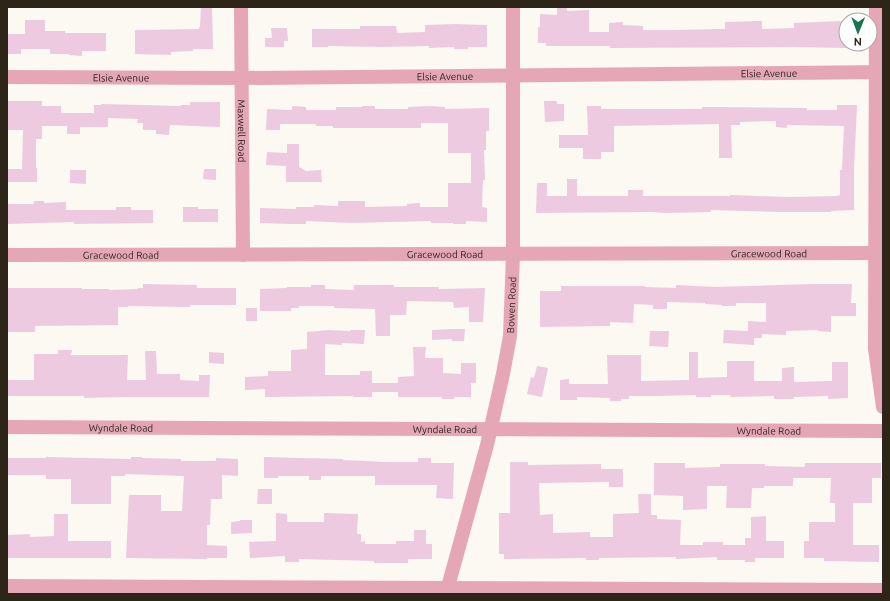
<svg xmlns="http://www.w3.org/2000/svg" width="890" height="601" viewBox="0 0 890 601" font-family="Ubuntu,sans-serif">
  <rect width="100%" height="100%" fill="#fcf8f2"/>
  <path fill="#edcae0" d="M201,7H212L213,49H193V51L171,52V55L135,54V30L199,29V27H200Z
    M557,7H567V11L589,10V32H609V23L623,22V25L643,26V30H669L725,29V22L762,21V29L794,28V23L843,21V29H846V48L794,47L610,48V46H546V43H538V27H540V14L557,15Z
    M25,20H45V31H65V33H106V51H82V56L69,55V54H50V49H21V54H8V34H25Z
    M454,24L487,25V47H468V49H454V47L429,48V46L384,47L328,46V47H312V29H360V26H396L397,33L425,32V25Z
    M271,28H287L288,41H284V47H265V38H272Z
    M7,101H42V106H61V113H94V105H101V104L181,106V105H190V102H220V127L170,125L169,135L156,134V130H143V123H137L138,119L108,118V127H80V134H67V126H42V139H36V168H37V182H7V169H22L23,130H7Z
    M544,101H557V104H564V121L545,122Z
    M837,105H857L854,170V210L831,211V212H781L711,210V212L666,213L651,212L536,213L537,183H547V196H567V179H577V196H628V190H643V196H730V195L789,197L837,196L840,195V170H842L844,126L787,125V128L776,127V121L740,122V125H731L732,158H719V124L614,126V152H601V159H583V148H559V135H588L587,106H601V109H702V107H714L807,108V110H837Z
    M292,106L306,107V110H336V107H362V106H375V109H408V107L429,106L445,107V109L489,108V131H486V150H484L485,180H483L482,207L487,208V222L466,221V224H453V223H431V221L351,223L306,221V224H290L260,223V208L296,209V207H314V205L338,206V201H365V207L407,206V204L420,203V207H448V183H471V153H448V123H421V128H333V126H316V124H280V130H266L267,109L292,110Z
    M287,144H299V167L306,171L321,170L322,182H286V166L266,165L267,152L287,153Z
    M204,169H216V180L203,179Z
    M70,170H86V184L70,183Z
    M34,201H44V203L66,202V210H116V207H131V210H153V223L74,224V222L8,224V204H34Z
    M183,207H198V209H218V222H183Z
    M143,284L197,285V288H236V305H190V307L128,306V307H118V325L35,326V332H7V288H82V289H109V290L138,289V288H143Z
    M813,284H852L851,303H856V316H831V332L818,331V330L786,331V335L762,334V338H754V345L723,343L724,330L748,331V321L766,322V303H736V306H722V305L705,304V303L667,302V309H653V305L634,304L633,323L610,322V326L540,327V291H561V286H645V287L676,288V285L716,287Z
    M311,285H325V289L354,290V285H394V287H439V289L485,288L483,322H469V307L454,308L453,302L407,301L406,315H390V336H376L375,309L334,308V306H299V308H291V311H260V289L287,288V287H311Z
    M246,308H257V321H246Z
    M452,329H465L464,341H452V339L432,340V330Z
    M329,330L350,331L351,330H365L364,344L342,343V345L325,344V375H360V371H372V383H398V377L414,376L413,347H426L425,358H443V373L461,374V363H476V383H471V397H454V399H442V397H398V392H372V397H353V396L265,397V389L245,390V377L268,376V371H291V350L307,349V332Z
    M650,331H669L668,347L649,346Z
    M58,350H72L71,355H128L127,380H146L145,351H156L157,374H180V380L199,381V375H210L209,397H124L84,398V396H7V380H34V354H58Z
    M209,352L224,353V364L209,363Z
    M689,352H698V378L727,377V361H754V381H782V368L794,367V382L832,381V362H848V398L828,399V396L794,397V399H774V396L731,397L730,395H711V397H696V395L656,396H629V399H621V401H610V398L577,397V400H560V380L569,379V384H608L607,355H641V381L689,380Z
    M537,366L548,368L542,397L527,394L531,377L534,378Z
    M46,457L131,459V457H142V458L181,459V461H216V458L238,459V476L222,475V499H211L210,525H207V545L227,546V558H207V559L126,558L129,495H161V511H182L184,476L125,474V476H111V504H71V479H46V475H7V458H46Z
    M264,457L343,459V460L387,462H418V458H431V463H454L453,499L436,498L437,485H375V476H321V480H309V476H278V478H264Z
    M510,462H528V465L601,464V469H623V487H609V482L539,483L540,515L553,514V533L590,532V537H613V514L639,513L638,494H651V515H657V519L681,520L680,545H703V542H723V545H745V538H751V517L766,516V541H784V558H755V562H745V560H717V557L676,559V557L599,558V560H586V558L504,559V554H499V513H510Z
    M654,463H685V468L720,467V464H765V466L805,467V463H881V478H872V503H853V545H879V562L824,561V558H804V541H809V522H835V503H830L831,478H793V486H764V488H752L751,508H726L727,486H707V509L683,510V496L654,495Z
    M258,489H272V504H257Z
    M276,513L287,514V522H324V513L358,514L357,534H361V542L365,541V544H396V541H414V530H426V544H432V559H408V563H374V561L299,559V562H285V556L250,558L249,542L276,541Z
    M54,514H68V541H111V558H7V535L30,534V537L54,536Z
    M240,520H252V533L231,534V522L240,521Z"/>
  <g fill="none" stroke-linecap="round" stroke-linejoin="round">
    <g stroke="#e5a7b6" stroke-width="14">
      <path id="s1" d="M241,7L243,255"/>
      <path d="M876,7L875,349L883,407"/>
      <path id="s2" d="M7,77L241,78L883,72"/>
      <path id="s3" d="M7,255L883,253"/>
      <path id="s4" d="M7,427L883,431"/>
      <path d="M7,586L883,590"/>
      <path id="s5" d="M446,594L487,445L503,374L510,336L513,254V7"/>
    </g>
  </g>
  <g text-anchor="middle" stroke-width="3" stroke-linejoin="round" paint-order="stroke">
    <g font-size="10" fill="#2c2518" stroke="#fff">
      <text dy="4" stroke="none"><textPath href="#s2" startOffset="762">Elsie Avenue</textPath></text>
      <text dy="4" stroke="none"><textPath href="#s2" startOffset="438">Elsie Avenue</textPath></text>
      <text dy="4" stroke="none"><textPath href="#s2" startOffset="114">Elsie Avenue</textPath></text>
      <text dy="4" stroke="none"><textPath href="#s1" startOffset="124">Maxwell Road</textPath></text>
      <text dy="4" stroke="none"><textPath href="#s3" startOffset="762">Gracewood Road</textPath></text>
      <text dy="4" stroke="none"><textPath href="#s3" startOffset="438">Gracewood Road</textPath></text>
      <text dy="4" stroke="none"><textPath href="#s3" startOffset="114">Gracewood Road</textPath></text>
      <text dy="4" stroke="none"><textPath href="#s5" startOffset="297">Bowen Road</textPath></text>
      <text dy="4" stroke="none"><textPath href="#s4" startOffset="114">Wyndale Road</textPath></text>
      <text dy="4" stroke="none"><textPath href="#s4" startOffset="438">Wyndale Road</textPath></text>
      <text dy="4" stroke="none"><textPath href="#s4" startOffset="762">Wyndale Road</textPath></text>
    </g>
  </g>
  <rect width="890" height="601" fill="none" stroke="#2c2518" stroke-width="16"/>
  <g transform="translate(858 32) rotate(181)"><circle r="19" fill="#ffffff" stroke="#aba8a3"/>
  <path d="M0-3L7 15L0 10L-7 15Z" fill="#177850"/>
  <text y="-6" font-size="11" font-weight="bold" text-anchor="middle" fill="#2c2518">N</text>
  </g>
</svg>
